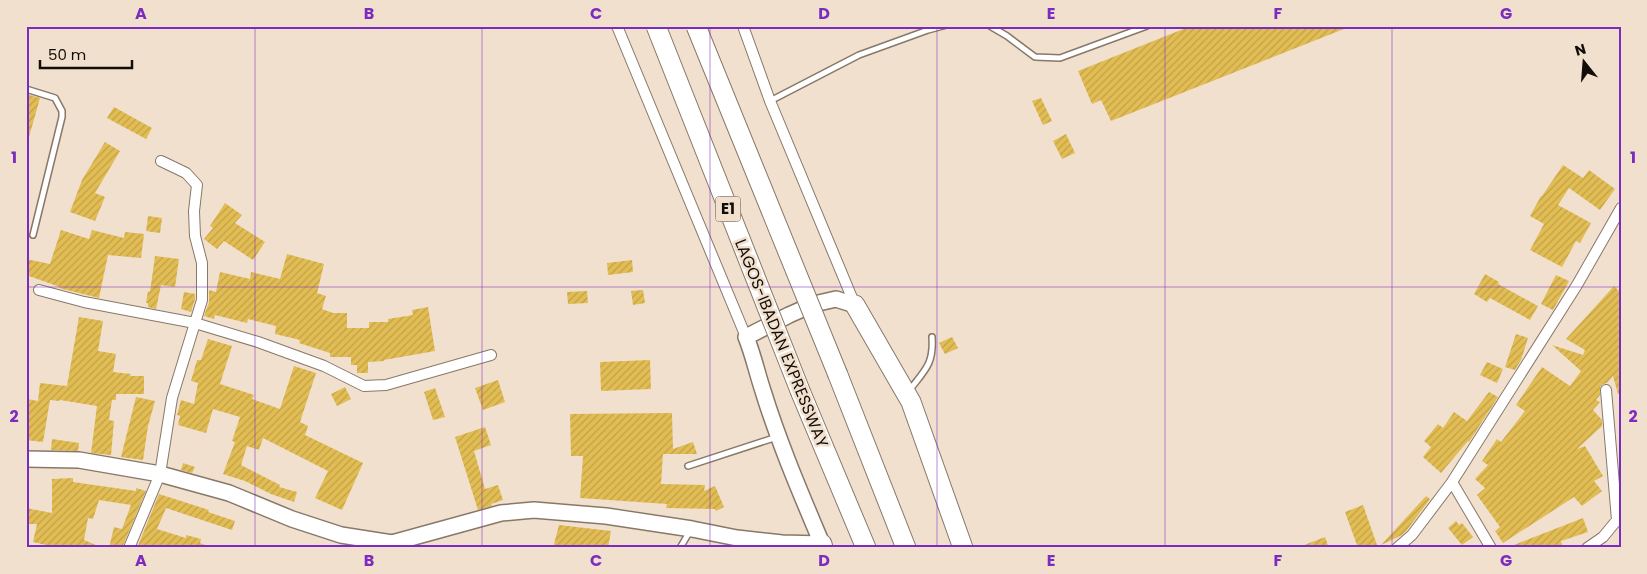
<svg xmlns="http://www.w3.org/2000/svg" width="1647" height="574" viewBox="0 0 1647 574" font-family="Poppins,sans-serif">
  <defs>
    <pattern id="building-hatch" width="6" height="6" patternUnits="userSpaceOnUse" patternTransform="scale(1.25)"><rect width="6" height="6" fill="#e2bd54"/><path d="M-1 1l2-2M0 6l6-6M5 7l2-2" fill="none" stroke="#c1a148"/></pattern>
  </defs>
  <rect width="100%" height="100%" fill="#f2e0cf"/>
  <path fill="url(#building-hatch)" d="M1191,26H1349V27L1111,121L1101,100L1092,104L1078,71Z
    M26,94L40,98L29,137H26Z
    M1041,98L1052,121L1043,125L1032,101Z
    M114,107L152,128L146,139L107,118Z
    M1066,134L1075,153L1062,159L1053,141Z
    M105,142L120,151L95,193L105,197L95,221L70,212L82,180Z
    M1563,165L1583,178L1589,170L1615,189L1600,210L1569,188L1558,205L1591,223L1580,243L1576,241L1562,267L1530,250L1544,224L1530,216L1541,196H1542Z
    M225,203L242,215L235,223L265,242L253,260L224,241L217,249L204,239L213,228L210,226Z
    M148,216L162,218L160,233L146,231Z
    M61,230L89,239L92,230L124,238L125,232L144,234L141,258L108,255L99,298L59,288L60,287L26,275V259L50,264Z
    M287,254L324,264L317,293L326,296L322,309L333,313H347V328H369V322H388V319L413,315L412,310L428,307L435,351L384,360V361L368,362V373H357V365H351V357H330V353L299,343L300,340L275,334L276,326L248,319L247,323L215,315L214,319L204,316L209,302V290L216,292L220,272L250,279L251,272L280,279Z
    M155,256L179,259L175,287L161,285L156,309L148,307V303H146L148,291L150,292Z
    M632,260L633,272L608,275L607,263Z
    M1485,274L1499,282L1498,284L1538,306L1530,320L1490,298L1487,302L1474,294Z
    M1556,275L1569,281L1553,310L1541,304Z
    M1614,286L1621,293V394H1618L1613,376L1607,383L1603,384L1600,387V395L1596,400L1600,402L1593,410L1602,420V426L1577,449L1585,446L1603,476L1594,481L1602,491L1582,506L1574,497L1503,543L1495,531L1500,527L1477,495L1485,488L1475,479L1488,465L1482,461L1497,439L1501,442L1525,411L1516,405L1542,367L1570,386L1581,371L1552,345L1583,355L1585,350L1566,339Z
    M643,290L645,303L633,305L631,291Z
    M587,291L588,303L568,304L567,292Z
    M184,292L195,294V299L191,312L181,309Z
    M79,317L103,321L98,351L116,354L113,372L131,374L130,376H144V394H116V400H112L109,420L114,421L111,455L91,453L97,406L60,400L59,401L50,400L43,442L26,440L27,399L38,401L40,383L67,386Z
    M1516,334L1528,338L1521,360L1515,370L1505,367Z
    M952,337L958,348L945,354L939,343Z
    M208,339L232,346L220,384L254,395L252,399L280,409L294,366L316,373L300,422L308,426L305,435L363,463L342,510L315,498L328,471L263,438L259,450L247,446L241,465L280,485L279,487L297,492L294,502L271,494L245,481L223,474L235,442L232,441L240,417L213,409L206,433L178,425L180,416L177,415L181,400L194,404L198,383L191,381L197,360H201Z
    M650,360L651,389L601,391L600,362Z
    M1487,362L1503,369L1497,383L1480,375Z
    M498,380L505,402L483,410L475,388Z
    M345,387L351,399L337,406L331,394Z
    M435,388L445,417L433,420L424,392Z
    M1489,392L1498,397L1469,442L1468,441L1441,473L1423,457L1431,447L1424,441L1438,424L1443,428L1454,412L1467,421Z
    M136,397L155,401L148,426L143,460L121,457Z
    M672,413L673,449L693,442L697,454H663L661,484L705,485L704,491L715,486L724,507L716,511L715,509L666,508L667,504L580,498L583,456H571L570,414Z
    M485,427L491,445L474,451L485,489L498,485L503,500L491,504L492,506L478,510L455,437Z
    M52,439L79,443L78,451L51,450Z
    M183,463L195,467L192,473L181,470Z
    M73,478V482L136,491V488L146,491L122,548H109L114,527L122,529L131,505L99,500L93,519L88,518L84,540L103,548H59L33,542L37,524H26V508L52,513V479Z
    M159,494L209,510L208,512L235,521L232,530L166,508L157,529L186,538V535L201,539L200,543L208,546V548H137Z
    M1426,496L1430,499L1407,530L1402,535L1381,545Z
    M1363,505L1377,545L1369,548H1358L1345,512Z
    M1583,518L1588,532L1561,541L1563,548H1506Z
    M1456,521L1459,525L1462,523L1473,537L1462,545L1448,528Z
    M559,525L611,531L608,548H553Z
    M1325,537L1329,548H1299V547Z"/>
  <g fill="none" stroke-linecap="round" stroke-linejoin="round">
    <defs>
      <path id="lane" d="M990,26L1007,36L1035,57L1060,58L1147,26
        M26,89L55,98L62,111V117L33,235
        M770,101L859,55L928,30L943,26
        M908,392C924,371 934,365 932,337
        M688,466L777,437
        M680,548L690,531"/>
      <path id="street" d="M617,26L746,337
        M743,26L770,101L855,305
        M39,290L84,302L195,323L258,342L324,366L364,386L386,385L491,355
        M1452,482L1491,548
        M129,548L160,474L172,398L202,300V263L195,236L194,211L197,185L186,173L161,161
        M1397,548L1412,535L1452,482L1577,285L1621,208
        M1587,548L1603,537L1617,520L1606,390"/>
      <path id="secondary" d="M26,459L79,460L160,474L229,493L292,519L341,535L392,543L501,513L534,510L606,516L692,529L737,538L782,543L822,544C801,494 779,443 763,391C757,373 753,354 746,337L789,315L814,304L836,299L855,305"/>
      <path id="highway" d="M855,305L911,402L963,548
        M838,375L906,548
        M801,393L866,548
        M822,544L823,548"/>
    </defs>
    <use href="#lane" stroke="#877868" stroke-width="8"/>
    <use href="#street" stroke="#877868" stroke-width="12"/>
    <use href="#secondary" stroke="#877868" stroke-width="18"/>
    <use href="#highway" stroke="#877868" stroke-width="21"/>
    <use href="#lane" stroke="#fff" stroke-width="5"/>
    <use href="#street" stroke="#fff" stroke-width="10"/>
    <use href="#secondary" stroke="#fff" stroke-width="15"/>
    <use href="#highway" stroke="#fff" stroke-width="19"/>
    <defs>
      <path id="highway-bridge" d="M656,26L801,393
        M696,26L838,375"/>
    </defs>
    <use href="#highway-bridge" stroke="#877868" stroke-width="21" stroke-linecap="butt"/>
    <use href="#highway-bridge" stroke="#fff" stroke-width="19"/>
  </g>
  <path fill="none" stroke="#7b2cbf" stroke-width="1" stroke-opacity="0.55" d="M255,26V548M482,26V548M710,26V548M937,26V548M1165,26V548M1392,26V548M26,287H1621"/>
  <g text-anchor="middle" stroke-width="5" stroke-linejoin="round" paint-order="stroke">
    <rect fill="#f2e0cf" stroke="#564c44" stroke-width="1" x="715.5" y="196.5" width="25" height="25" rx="4"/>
    <g font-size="15" font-weight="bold" fill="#130d08">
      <text x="728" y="214">E1</text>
    </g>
    <g font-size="16" fill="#130d08" stroke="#f2e0cf">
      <text transform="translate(782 343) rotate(68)" y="6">LAGOS-IBADAN EXPRESSWAY</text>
    </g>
  </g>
  <rect width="1647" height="574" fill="none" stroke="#f2e0cf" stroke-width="55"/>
  <g transform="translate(1584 62) rotate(343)" stroke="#f2e0cf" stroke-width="4" paint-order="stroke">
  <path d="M0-4L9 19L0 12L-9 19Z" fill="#130d08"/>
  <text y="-8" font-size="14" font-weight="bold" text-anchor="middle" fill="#130d08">N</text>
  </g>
  <path d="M40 60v8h92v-8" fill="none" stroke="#130d08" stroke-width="2.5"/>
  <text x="48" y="60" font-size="15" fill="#130d08" stroke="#f2e0cf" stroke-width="4" paint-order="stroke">50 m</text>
  <rect x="28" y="28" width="1592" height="518" fill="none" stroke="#7b2cbf" stroke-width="2"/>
  <g font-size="16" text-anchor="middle" font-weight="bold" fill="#7b2cbf">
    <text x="141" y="19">A</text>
    <text x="369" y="19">B</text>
    <text x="596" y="19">C</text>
    <text x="824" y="19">D</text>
    <text x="1051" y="19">E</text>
    <text x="1278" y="19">F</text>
    <text x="1506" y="19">G</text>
    <text x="14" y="163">1</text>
    <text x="1633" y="163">1</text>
    <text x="14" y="422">2</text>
    <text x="1633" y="422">2</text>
    <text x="141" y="566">A</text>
    <text x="369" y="566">B</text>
    <text x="596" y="566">C</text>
    <text x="824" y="566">D</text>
    <text x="1051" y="566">E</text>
    <text x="1278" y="566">F</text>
    <text x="1506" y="566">G</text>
  </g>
</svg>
